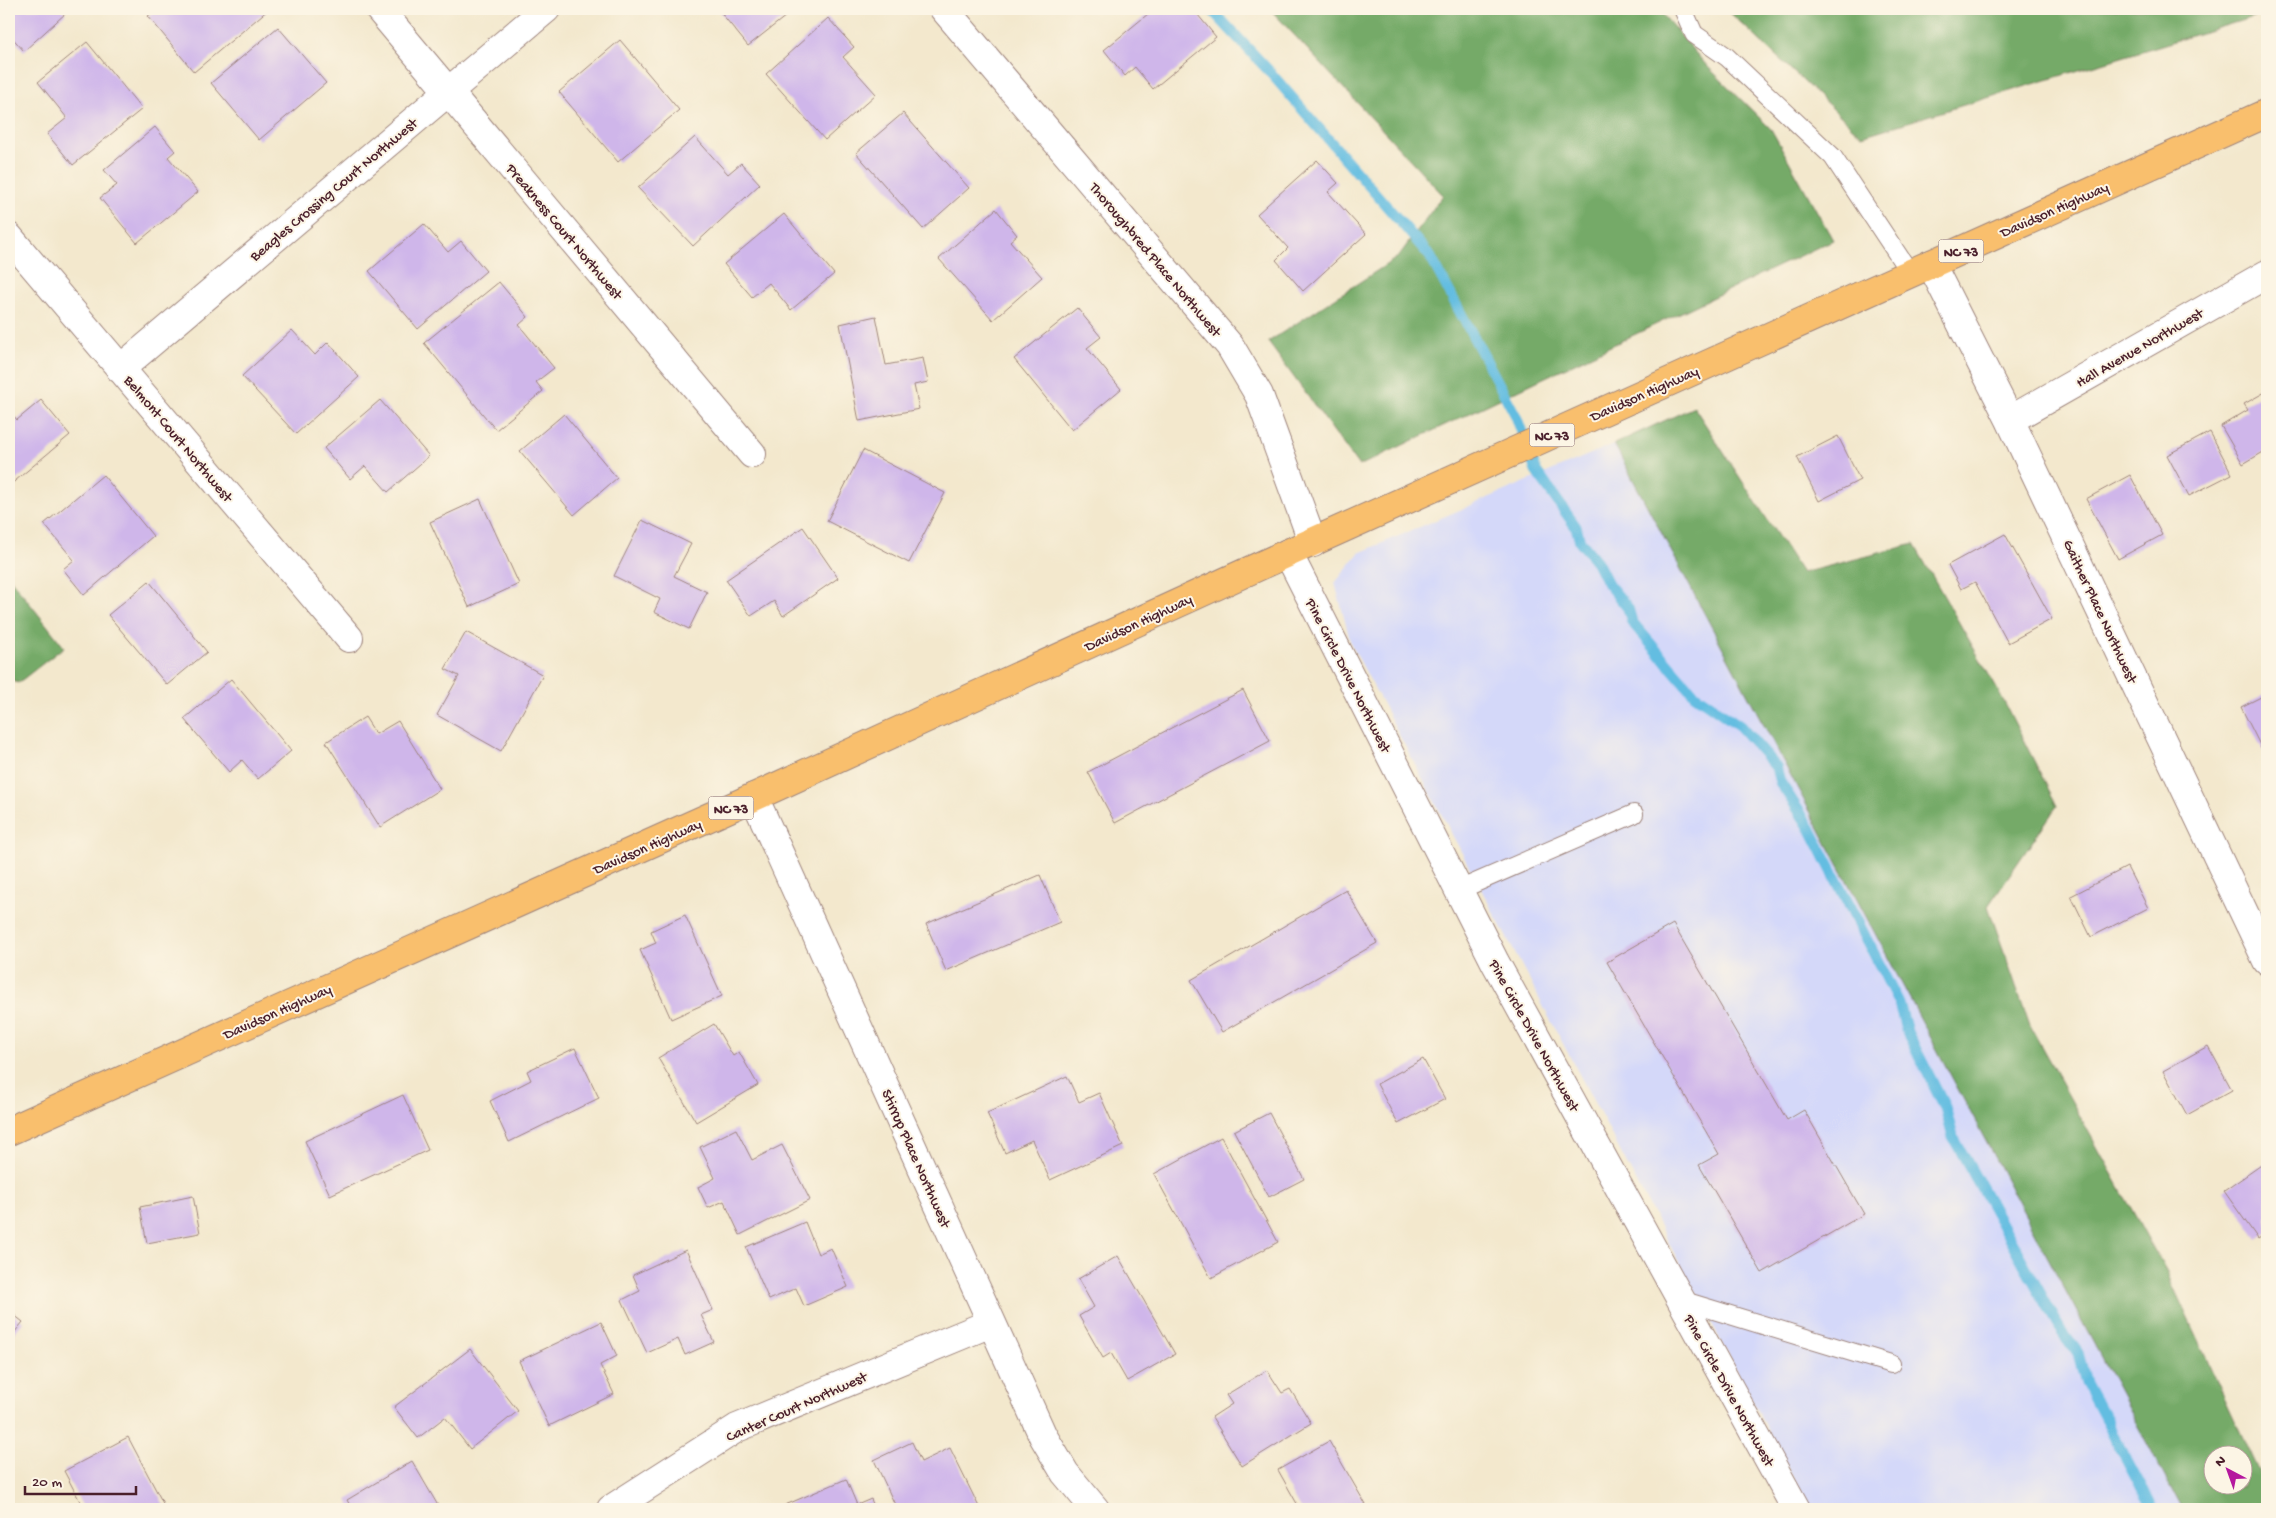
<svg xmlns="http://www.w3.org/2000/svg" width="2276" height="1518" viewBox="0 0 2276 1518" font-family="'Gochi Hand',sans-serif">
  <rect width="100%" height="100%" fill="#fcf5e5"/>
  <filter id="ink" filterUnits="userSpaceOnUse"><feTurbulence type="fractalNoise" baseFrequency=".02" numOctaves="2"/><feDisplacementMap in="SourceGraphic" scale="10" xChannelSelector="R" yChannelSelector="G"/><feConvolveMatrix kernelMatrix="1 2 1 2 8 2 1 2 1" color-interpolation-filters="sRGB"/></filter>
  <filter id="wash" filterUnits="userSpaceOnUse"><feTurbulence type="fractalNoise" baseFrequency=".0096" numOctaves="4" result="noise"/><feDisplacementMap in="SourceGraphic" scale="20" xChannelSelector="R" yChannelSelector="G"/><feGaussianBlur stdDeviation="1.12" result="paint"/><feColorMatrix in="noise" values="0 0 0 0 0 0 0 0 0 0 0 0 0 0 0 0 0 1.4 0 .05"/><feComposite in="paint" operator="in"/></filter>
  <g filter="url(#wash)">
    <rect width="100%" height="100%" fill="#f3e8cd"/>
    <path fill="#d4d8f9" d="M1614,444L2182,1509H1810L1351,644L1335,583L1359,553Z"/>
    <path fill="#74aa67" stroke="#5f6449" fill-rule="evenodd" d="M1270,9H1658L1707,66L1771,129L1833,240L1359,466L1268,342L1398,257L1443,195Z
      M1726,9H2267V13L1862,136Z
      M1694,407L1802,573L1914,544L2000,694L2057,806L1988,906L2030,1026L2167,1273L2267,1490V1509H2182L1614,444ZM2214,1456H2244V1486H2214Z
      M9,577L64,647L18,683L9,678Z"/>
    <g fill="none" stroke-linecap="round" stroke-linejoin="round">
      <path stroke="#64bde1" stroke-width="11" d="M1211,9L1269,71L1430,256L1516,416L1536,471L1576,527L1580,541L1597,562L1608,584L1628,608L1632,622L1694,694L1740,726L1776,767L1780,782L1810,828L1899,1003L1907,1032L1945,1107L1953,1137L2058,1325L2078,1353L2086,1383L2153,1509"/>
    </g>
    <g id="blocks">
      <path fill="#cfb6ea" d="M9,9H62L66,13L24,51L9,34Z
        M157,9H269L194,72L148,16Z
        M718,9H788L791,12L748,46Z
        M1154,9H1193L1216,37L1153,89L1135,67L1125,76L1104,50Z
        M828,18L854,47L843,57L876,94L825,140L766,74Z
        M278,27L326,83L259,140L211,83Z
        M620,40L679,110L618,162L559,92Z
        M87,42L142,109L73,165L47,134L67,118L38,82Z
        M903,113L969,188L923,229L856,153Z
        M155,127L175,151L168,157L198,192L137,243L100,198L117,185L104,170Z
        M695,137L728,174L741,163L760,184L693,246L638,188Z
        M1317,160L1338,183L1328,192L1366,234L1303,291L1276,260L1288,248L1257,214Z
        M996,209L1017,235L1010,241L1042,277L993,320L939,259Z
        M784,214L834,274L791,310L769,283L752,297L724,264Z
        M424,224L448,252L461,241L486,271L418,329L369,271Z
        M499,282L528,317L519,325L554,368L536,382L543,391L496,430L424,343Z
        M1077,308L1101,337L1087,348L1121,389L1072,430L1014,359Z
        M876,316L886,365L923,358L928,382L914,385L919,409L859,421L840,324Z
        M292,330L315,355L328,342L359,377L296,434L242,376Z
        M2267,391V455L2265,451L2243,464L2221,426L2248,410L2244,404Z
        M41,400L70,435L9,486V410L17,420Z
        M380,400L429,456L388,492L365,466L350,479L324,448Z
        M564,414L617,478L574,515L520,451Z
        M2210,432L2232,474L2189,496L2167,455Z
        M1838,436L1860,480L1819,501L1797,457Z
        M863,450L945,493L909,563L827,521Z
        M103,475L153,536L84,595L63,569L74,560L44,524Z
        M2130,475L2162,535L2118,559L2086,499Z
        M480,499L519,584L469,607L430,522Z
        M642,520L691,544L674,576L707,592L689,629L654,612L660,599L614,576Z
        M803,527L838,578L783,616L774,601L751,616L726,580Z
        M2005,534L2052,619L2008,643L1975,582L1961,589L1948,565Z
        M149,581L207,652L167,685L108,615Z
        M466,632L543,675L501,751L437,715L459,676L445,669Z
        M231,679L291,751L258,779L242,760L229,772L184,719Z
        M1243,690L1270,741L1115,823L1088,772Z
        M2267,694V749L2263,751L2241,707Z
        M365,717L376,734L398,721L440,789L380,827L326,742Z
        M2127,867L2148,908L2091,937L2071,896Z
        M1040,875L1060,922L946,971L926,924Z
        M1346,890L1377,943L1222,1032L1191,980Z
        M685,915L722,996L671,1019L640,950L656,943L651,931Z
        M1673,924L1787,1120L1804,1110L1864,1214L1762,1273L1699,1165L1719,1154L1607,962Z
        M714,1024L733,1056L739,1052L758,1085L696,1122L658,1058Z
        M2208,1046L2232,1090L2187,1115L2163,1071Z
        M575,1048L599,1098L509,1142L490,1101L531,1080L527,1071Z
        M1423,1059L1445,1099L1398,1124L1377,1084Z
        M1067,1076L1079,1102L1099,1093L1123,1146L1050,1180L1032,1140L1005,1153L987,1113Z
        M403,1095L428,1150L330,1195L305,1141Z
        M1269,1113L1304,1179L1269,1197L1234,1131Z
        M736,1129L752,1160L782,1145L810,1200L740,1235L724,1201L708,1208L698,1187L715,1178L700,1147Z
        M1221,1137L1278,1242L1211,1278L1154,1174Z
        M2267,1161V1233L2258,1239L2224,1191Z
        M193,1196L200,1233L147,1243L140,1207Z
        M805,1222L818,1254L831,1248L848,1287L804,1306L796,1288L769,1300L746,1247Z
        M686,1250L713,1310L701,1315L714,1342L685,1355L678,1339L647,1353L622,1300L640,1291L633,1275Z
        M1118,1256L1175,1354L1127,1381L1111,1353L1103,1358L1079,1316L1094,1307L1078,1279Z
        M9,1311L23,1322L9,1339Z
        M601,1322L617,1356L600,1365L614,1394L549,1426L519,1361Z
        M470,1349L518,1411L470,1449L445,1417L418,1438L394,1407Z
        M1267,1370L1282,1393L1290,1389L1311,1423L1242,1466L1212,1417L1232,1404L1226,1395Z
        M128,1437L166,1509H84L64,1471Z
        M1329,1441L1366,1505L1359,1509H1300L1278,1470Z
        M912,1442L921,1462L950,1448L980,1509H897L874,1460Z
        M412,1461L440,1509H352L347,1500Z
        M846,1479L857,1505L871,1499L875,1509H776Z"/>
    </g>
  </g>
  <g filter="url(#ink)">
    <use href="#blocks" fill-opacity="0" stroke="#9e847c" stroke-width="1"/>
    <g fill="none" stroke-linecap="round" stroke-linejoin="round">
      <defs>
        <path id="lane" d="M1683,9L1694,34L1727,57L1833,157L1910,273
          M1459,890L1634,814
          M1681,1300L1891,1364"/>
        <path id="street" d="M379,9L752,454
          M944,9L1230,346L1259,395L1313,543
          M9,237L349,638
          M1931,264L2010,420L2267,961
          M120,369L546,9
          M2010,420L2267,274
          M1288,553L1495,962L1796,1509
          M754,797L1043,1436L1065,1473L1095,1509
          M611,1509L737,1428L991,1323"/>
        <path id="primary" d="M9,1131L754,797L1288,553L2267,113"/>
      </defs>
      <use href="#lane" stroke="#9e847c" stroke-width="20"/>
      <use href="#street" stroke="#9e847c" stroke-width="30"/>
      <use href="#primary" stroke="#9e847c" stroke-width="30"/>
      <use href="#lane" stroke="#fff" stroke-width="18"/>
      <use href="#street" stroke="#fff" stroke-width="28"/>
      <use href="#primary" stroke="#f9bf6d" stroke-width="28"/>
    </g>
  </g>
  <g text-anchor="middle" stroke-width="4" stroke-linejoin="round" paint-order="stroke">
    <g fill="#fcf5e5" stroke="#7f5f63" stroke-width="1">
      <rect x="1938.5" y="239.5" width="45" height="23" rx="4"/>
      <rect x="1529.5" y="423.5" width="45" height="23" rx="4"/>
      <rect x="708.5" y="796.5" width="45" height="23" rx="4"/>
    </g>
    <g font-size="14" font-weight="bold" fill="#4a1f2b">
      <text x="1961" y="256">NC 73</text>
      <text x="1552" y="440">NC 73</text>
      <text x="731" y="813">NC 73</text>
    </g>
    <g font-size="15" fill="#4a1f2b" stroke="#fcf5e5">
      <text transform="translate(333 189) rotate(-40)" y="5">Beagles Crossing Court Northwest</text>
      <text transform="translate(2054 209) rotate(-24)" y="5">Davidson Highway</text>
      <text transform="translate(565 231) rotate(50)" y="5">Preakness Court Northwest</text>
      <text transform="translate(1156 259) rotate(50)" y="5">Thoroughbred Place Northwest</text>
      <text transform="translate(2139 347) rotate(-30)" y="5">Hall Avenue Northwest</text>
      <text transform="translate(1644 393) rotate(-24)" y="5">Davidson Highway</text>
      <text transform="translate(179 438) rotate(50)" y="5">Belmont Court Northwest</text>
      <text transform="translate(2101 611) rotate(65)" y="5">Gaither Place Northwest</text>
      <text transform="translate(1138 622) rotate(-25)" y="5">Davidson Highway</text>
      <text transform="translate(1349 675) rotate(63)" y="5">Pine Circle Drive Northwest</text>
      <text transform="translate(647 846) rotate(-24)" y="5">Davidson Highway</text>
      <text transform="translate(277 1011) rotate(-24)" y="5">Davidson Highway</text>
      <text transform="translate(1535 1035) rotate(61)" y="5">Pine Circle Drive Northwest</text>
      <text transform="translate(917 1158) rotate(66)" y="5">Stirrup Place Northwest</text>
      <text transform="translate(1730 1390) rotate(61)" y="5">Pine Circle Drive Northwest</text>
      <text transform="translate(796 1406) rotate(-24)" y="5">Canter Court Northwest</text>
    </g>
  </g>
  <rect width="2276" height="1518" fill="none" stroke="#fcf5e5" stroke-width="30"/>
  <g transform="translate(2228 1470) rotate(319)"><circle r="24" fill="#fcf5e5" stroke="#b59f9b"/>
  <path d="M0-4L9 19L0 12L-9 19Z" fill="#b5179e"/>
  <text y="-8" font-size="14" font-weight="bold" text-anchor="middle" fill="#4a1f2b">N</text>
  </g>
  <path d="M25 1486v8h111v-8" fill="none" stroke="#4a1f2b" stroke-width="2.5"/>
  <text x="32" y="1486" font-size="15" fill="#4a1f2b" stroke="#fcf5e5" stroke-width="4" paint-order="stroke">20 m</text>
</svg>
